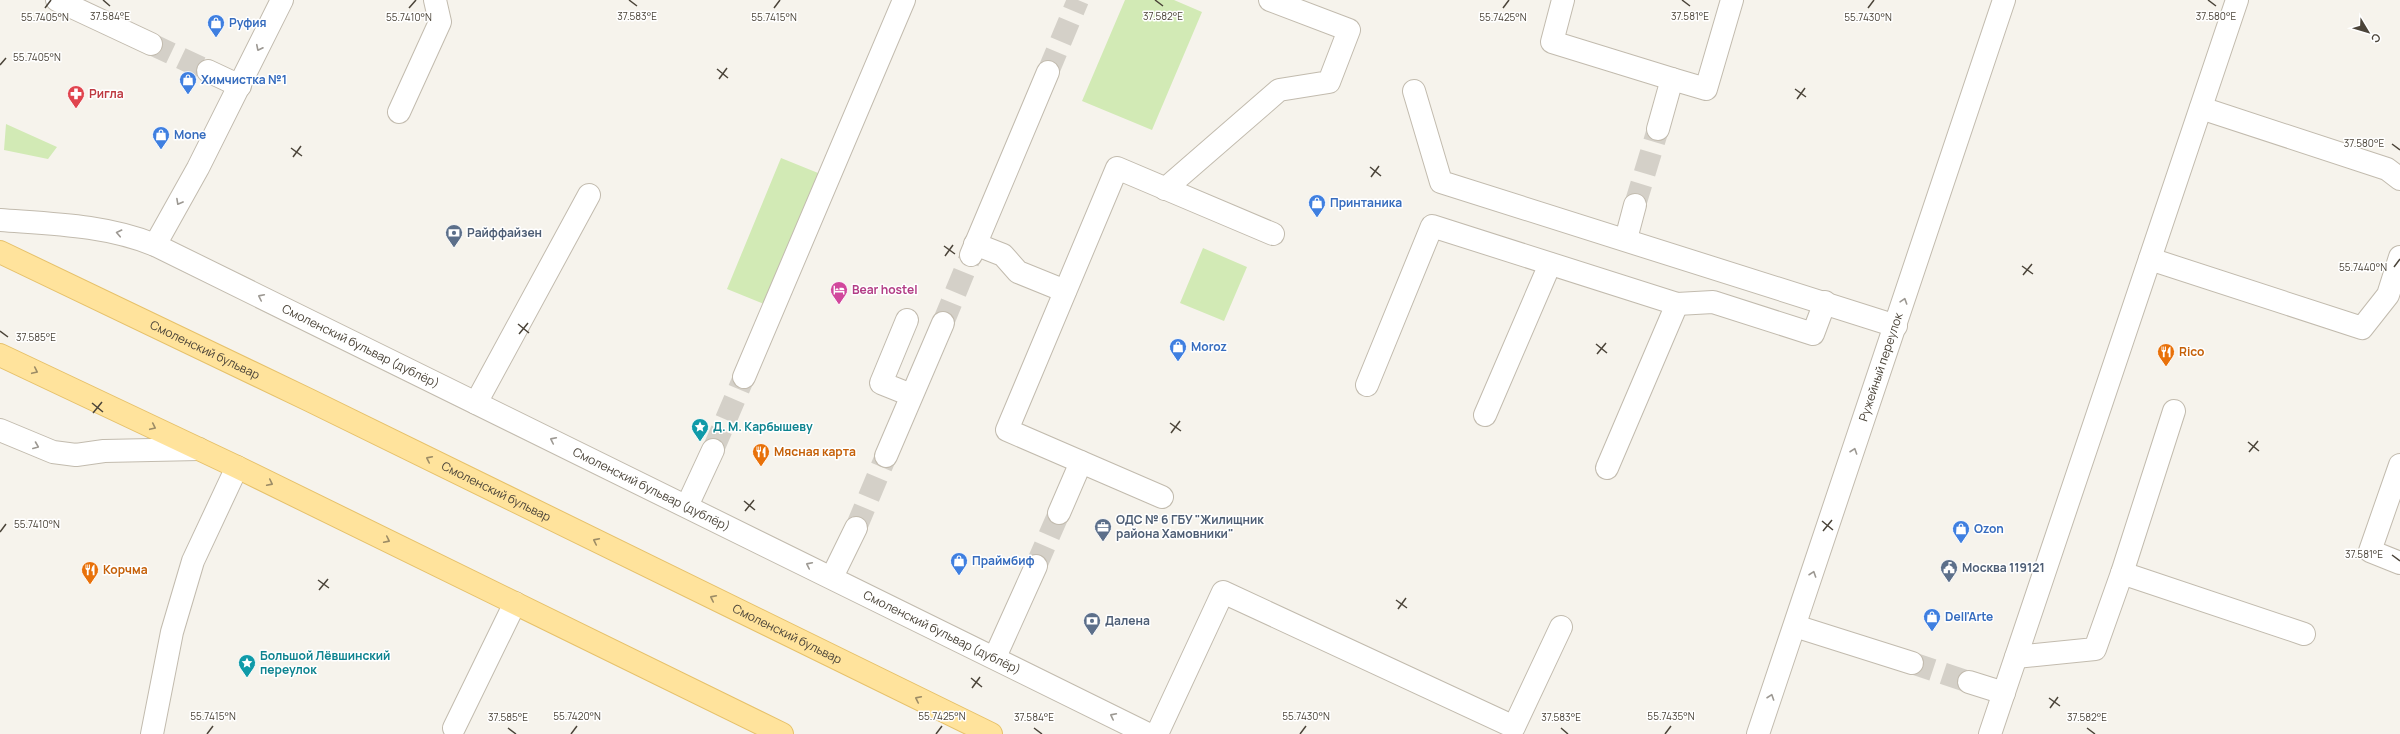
<svg xmlns="http://www.w3.org/2000/svg" width="2400" height="734" viewBox="0 0 2400 734" font-family="Manrope,sans-serif">
  <rect width="100%" height="100%" fill="#f6f3ec"/>
  <path fill="#d2eab5" d="M1125,0H1174L1202,12L1152,130L1082,101Z
    M6,124L57,147L48,159L4,150Z
    M781,158L823,175L769,306L727,289Z
    M1203,248L1247,267L1224,321L1180,303Z"/>
  <g fill="none" stroke-linecap="round" stroke-linejoin="round">
    <path stroke="#d4d0c8" stroke-width="22" stroke-dasharray="22 11" stroke-linecap="butt" d="M151,44L208,71
      M1048,72L1078,0
      M1635,205L1658,129
      M943,323L971,255
      M713,450L744,377
      M856,528L886,456
      M1036,566L1059,513
      M1912,663L1969,682"/>
    <defs>
      <g id="minor">
        <path d="M57,0L151,44"/>
        <path d="M1563,0L1552,42L1672,79"/>
        <path d="M208,71L240,86"/>
        <path d="M1414,91L1441,182L1896,326"/>
        <path d="M2201,108L2387,169L2400,179"/>
        <path d="M399,112L440,22L435,0"/>
        <path d="M1658,129L1672,79L1706,89L1732,0"/>
        <path d="M1165,189L1279,90L1329,82L1349,30L1270,0"/>
        <path id="s1" d="M0,220C53,224 106,225 155,245L1148,734"/>
        <path d="M1626,239L1635,205"/>
        <path d="M975,244L1003,255L1018,272L1065,291"/>
        <path d="M155,245L198,168L282,0"/>
        <path d="M971,255L1048,72"/>
        <path d="M2150,259L2362,328L2388,295L2400,257"/>
        <path d="M907,320L881,383L911,395"/>
        <path d="M744,377L904,0"/>
        <path d="M1367,385L1432,226L1677,304L1713,302L1813,334L1825,302"/>
        <path d="M476,403L589,195"/>
        <path d="M1485,415L1550,264"/>
        <path d="M0,430L53,452L76,455L104,451L199,449"/>
        <path d="M886,456L943,323"/>
        <path d="M2400,465L2370,551L2400,563"/>
        <path d="M1607,468L1677,304"/>
        <path d="M1162,497L1007,430L1117,168L1273,234"/>
        <path d="M687,506L713,450"/>
        <path d="M1059,513L1081,462"/>
        <path d="M2122,573L2304,634"/>
        <path d="M832,577L856,528"/>
        <path d="M1795,626L1912,663"/>
        <path d="M995,657L1036,566"/>
        <path d="M2016,657L2095,649L2122,573L2174,411"/>
        <path d="M1969,682L2004,693"/>
        <path d="M454,728L515,603"/>
        <path d="M152,734L172,632L193,561L237,467"/>
        <path d="M1157,734L1223,592L1514,727L1561,627"/>
        <path id="s2" d="M1758,734L2004,0"/>
        <path d="M1990,734L2237,0"/>
      </g>
      <g id="major">
        <path id="s3" d="M0,252L309,400L991,734"/>
        <path d="M0,355L237,467L782,734"/>
      </g>
    </defs>
    <use href="#minor" stroke="#c2bbae" stroke-width="24"/>
    <use href="#major" stroke="#e6c16a" stroke-width="24"/>
    <use href="#minor" stroke="#fff" stroke-width="22"/>
    <use href="#major" stroke="#ffe39c" stroke-width="22"/>
  </g>
  <defs><path id="oneway-chevron" d="M-2-3.5L2.5 0L-2 3.5" fill="none" stroke-width="1.6" stroke-linecap="round" stroke-linejoin="round"/></defs>
  <g stroke="#9c9892">
    <use href="#oneway-chevron" transform="translate(259 48) rotate(116)"/>
    <use href="#oneway-chevron" transform="translate(179 202) rotate(119)"/>
    <use href="#oneway-chevron" transform="translate(119 233) rotate(-168)"/>
    <use href="#oneway-chevron" transform="translate(261 297) rotate(-154)"/>
    <use href="#oneway-chevron" transform="translate(1904 301) rotate(-72)"/>
    <use href="#oneway-chevron" transform="translate(553 440) rotate(-154)"/>
    <use href="#oneway-chevron" transform="translate(36 446) rotate(22)"/>
    <use href="#oneway-chevron" transform="translate(1854 451) rotate(-71)"/>
    <use href="#oneway-chevron" transform="translate(809 565) rotate(-154)"/>
    <use href="#oneway-chevron" transform="translate(1813 574) rotate(-71)"/>
    <use href="#oneway-chevron" transform="translate(1771 697) rotate(-71)"/>
    <use href="#oneway-chevron" transform="translate(1113 716) rotate(-153)"/>
  </g>
  <g stroke="#9c8c66">
    <use href="#oneway-chevron" transform="translate(35 371) rotate(25)"/>
    <use href="#oneway-chevron" transform="translate(153 427) rotate(25)"/>
    <use href="#oneway-chevron" transform="translate(429 459) rotate(-154)"/>
    <use href="#oneway-chevron" transform="translate(270 483) rotate(26)"/>
    <use href="#oneway-chevron" transform="translate(387 540) rotate(26)"/>
    <use href="#oneway-chevron" transform="translate(596 541) rotate(-154)"/>
    <use href="#oneway-chevron" transform="translate(713 598) rotate(-154)"/>
    <use href="#oneway-chevron" transform="translate(918 699) rotate(-154)"/>
  </g>
  <path fill="none" stroke="#4b4439" stroke-width="1.5" d="M103,0L110,6M629,0L637,6M1155,0L1163,6M1682,0L1690,6M2208,0L2216,6M45,8L51,0M409,8L416,0M774,8L780,0M1503,8L1509,0M1868,8L1874,0M0,65L6,58M717,69L728,78M719,79L727,68M1795,89L1806,97M1797,99L1805,88M2392,144L2400,150M291,148L302,156M293,157L301,146M1370,167L1381,176M1371,177L1379,166M944,246L955,254M945,256L953,245M2022,266L2033,274M2394,267L2400,259M2023,275L2032,264M518,324L529,333M0,331L8,337M519,334L528,323M1596,344L1607,353M1597,354L1606,343M92,403L103,412M93,413L102,402M1170,423L1181,431M1171,433L1180,421M2248,442L2259,451M2249,452L2258,441M744,501L755,510M745,511L754,500M1822,521L1833,530M1823,531L1832,520M0,532L6,524M2392,555L2400,561M318,580L329,588M319,590L328,579M1396,600L1407,608M1398,609L1406,598M971,678L982,687M972,688L980,677M2049,698L2060,706M2050,708L2058,697M508,728L516,734M1034,728L1042,734M1561,728L1568,734M2087,728L2095,734M207,734L213,726M571,734L577,726M936,734L942,726M1300,734L1306,726M1665,734L1671,726"/>
  <defs>
    <symbol id="shop-pin" viewBox="-11 -11 22 30"><path d="M0 17L-7.5 6A9.5 9.5 0 1 1 7.5 6Z" fill="#3f7fe0" stroke="#fff"/><path d="M-5-2.5h2.3a2.7 3.5 0 0 1 5.4 0H5L5.5 6h-11ZM-1.5-2.5h3a1.5 2.3 0 0 0-3 0Z" fill="#fff"/></symbol>
    <symbol id="pharmacy-pin" viewBox="-11 -11 22 30"><path d="M0 17L-7.5 6A9.5 9.5 0 1 1 7.5 6Z" fill="#e0444e" stroke="#fff"/><path d="M-2-6h4v4h4v4h-4v4h-4v-4h-4v-4h4Z" fill="#fff"/></symbol>
    <symbol id="bank-pin" viewBox="-11 -11 22 30"><path d="M0 17L-7.5 6A9.5 9.5 0 1 1 7.5 6Z" fill="#5c6f8a" stroke="#fff"/><path d="M-6-4H6V4H-6ZM0-2.3a2.3 2.3 0 1 0 0 4.6a2.3 2.3 0 1 0 0-4.6Z" fill="#fff"/></symbol>
    <symbol id="hotel-pin" viewBox="-11 -11 22 30"><path d="M0 17L-7.5 6A9.5 9.5 0 1 1 7.5 6Z" fill="#d1479c" stroke="#fff"/><path d="M-6-4.5h1.5V1H6V5H4.5V3h-9V5H-6ZM-4 0a1.8 1.8 0 1 1 3.6 0ZM.5 0V-2.5h3Q6-2.5 6 0Z" fill="#fff"/></symbol>
    <symbol id="restaurant-pin" viewBox="-11 -11 22 30"><path d="M0 17L-7.5 6A9.5 9.5 0 1 1 7.5 6Z" fill="#e8710a" stroke="#fff"/><path d="M-5-6h1v4h1v-4h1v4h1v-4h1v5L-1.5 .5V6h-2V.5L-5-1ZM5-6V6H3V1.5H1.5Q1.5-4 5-6Z" fill="#fff"/></symbol>
    <symbol id="sight-pin" viewBox="-11 -11 22 30"><path d="M0 17L-7.5 6A9.5 9.5 0 1 1 7.5 6Z" fill="#0f9aa8" stroke="#fff"/><path d="M0-6L1.8-2.2L6-1.7L2.9 1.2L3.7 5.4L0 3.3L-3.7 5.4L-2.9 1.2L-6-1.7L-1.8-2.2Z" fill="#fff"/></symbol>
    <symbol id="office-pin" viewBox="-11 -11 22 30"><path d="M0 17L-7.5 6A9.5 9.5 0 1 1 7.5 6Z" fill="#5c6f8a" stroke="#fff"/><path d="M-6-3h4V-5.5h4V-3h4V5H-6ZM-1-4.5V-3h2v-1.5ZM-6 0V1H6V0Z" fill="#fff"/></symbol>
    <symbol id="civic-pin" viewBox="-11 -11 22 30"><path d="M0 17L-7.5 6A9.5 9.5 0 1 1 7.5 6Z" fill="#5c6f8a" stroke="#fff"/><path d="M-.6-6.5H3V-4.5H.6V-3L4-1V1h2V6H-6V1h2V-1L-.6-3ZM-1.2 2.5V6h2.4V2.5Z" fill="#fff"/></symbol>
  </defs>
  <g fill-rule="evenodd">
    <use href="#shop-pin" x="206" y="13" width="20" height="27"/>
    <use href="#shop-pin" x="178" y="70" width="20" height="27"/>
    <use href="#pharmacy-pin" x="66" y="84" width="20" height="27"/>
    <use href="#shop-pin" x="151" y="125" width="20" height="27"/>
    <use href="#shop-pin" x="1307" y="193" width="20" height="27"/>
    <use href="#bank-pin" x="444" y="223" width="20" height="27"/>
    <use href="#hotel-pin" x="829" y="280" width="20" height="27"/>
    <use href="#shop-pin" x="1168" y="337" width="20" height="27"/>
    <use href="#restaurant-pin" x="2156" y="342" width="20" height="27"/>
    <use href="#sight-pin" x="690" y="417" width="20" height="27"/>
    <use href="#restaurant-pin" x="751" y="442" width="20" height="27"/>
    <use href="#office-pin" x="1093" y="517" width="20" height="27"/>
    <use href="#shop-pin" x="1951" y="519" width="20" height="27"/>
    <use href="#shop-pin" x="949" y="551" width="20" height="27"/>
    <use href="#civic-pin" x="1939" y="558" width="20" height="27"/>
    <use href="#restaurant-pin" x="80" y="560" width="20" height="27"/>
    <use href="#shop-pin" x="1922" y="607" width="20" height="27"/>
    <use href="#bank-pin" x="1082" y="611" width="20" height="27"/>
    <use href="#sight-pin" x="237" y="653" width="20" height="27"/>
  </g>
  <g text-anchor="middle" stroke-width="3" stroke-linejoin="round" paint-order="stroke">
    <g font-size="12" font-weight="bold" fill="#366cbe" stroke="#fff" text-anchor="start">
      <text x="229" y="27">Руфия</text>
      <text x="201" y="84">Химчистка №1</text>
      <text x="174" y="139">Mone</text>
      <text x="1330" y="207">Принтаника</text>
      <text x="1191" y="351">Moroz</text>
      <text x="1974" y="533">Ozon</text>
      <text x="972" y="565">Праймбиф</text>
      <text x="1945" y="621">Dell'Arte</text>
    </g>
    <g font-size="12" font-weight="bold" fill="#be3a42" stroke="#fff" text-anchor="start">
      <text x="89" y="98">Ригла</text>
    </g>
    <g font-size="12" font-weight="bold" fill="#4e5e75" stroke="#fff" text-anchor="start">
      <text x="467" y="237">Райффайзен</text>
      <text x="1116" y="524">ОДС № 6 ГБУ "Жилищник<tspan x="1116" dy="14">района Хамовники"</tspan></text>
      <text x="1962" y="572">Москва 119121</text>
      <text x="1105" y="625">Далена</text>
    </g>
    <g font-size="12" font-weight="bold" fill="#b23c85" stroke="#fff" text-anchor="start">
      <text x="852" y="294">Bear hostel</text>
    </g>
    <g font-size="12" fill="#4b4439" stroke="#fff">
      <text dy="4" stroke="none"><textPath href="#s1" startOffset="387">Смоленский бульвар (дублёр)</textPath></text>
      <text dy="4" stroke="none"><textPath href="#s3" startOffset="227">Смоленский бульвар</textPath></text>
      <text dy="4" stroke="none"><textPath href="#s2" startOffset="387">Ружейный переулок</textPath></text>
      <text dy="4" stroke="none"><textPath href="#s1" startOffset="711">Смоленский бульвар (дублёр)</textPath></text>
      <text dy="4" stroke="none"><textPath href="#s3" startOffset="551">Смоленский бульвар</textPath></text>
      <text dy="4" stroke="none"><textPath href="#s1" startOffset="1035">Смоленский бульвар (дублёр)</textPath></text>
      <text dy="4" stroke="none"><textPath href="#s3" startOffset="875">Смоленский бульвар</textPath></text>
    </g>
    <g font-size="12" font-weight="bold" fill="#c56008" stroke="#fff" text-anchor="start">
      <text x="2179" y="356">Rico</text>
      <text x="774" y="456">Мясная карта</text>
      <text x="103" y="574">Корчма</text>
    </g>
    <g font-size="12" font-weight="bold" fill="#0d838f" stroke="#fff" text-anchor="start">
      <text x="713" y="431">Д. М. Карбышеву</text>
      <text x="260" y="660">Большой Лёвшинский<tspan x="260" dy="14">переулок</tspan></text>
    </g>
  </g>
  <g font-size="10" text-anchor="middle" fill="#4b4439" stroke="#fff" stroke-width="3" stroke-linejoin="round" paint-order="stroke">
    <text x="2216" y="20">37.580°E</text>
    <text x="110" y="20">37.584°E</text>
    <text x="637" y="20">37.583°E</text>
    <text x="1163" y="20">37.582°E</text>
    <text x="1690" y="20">37.581°E</text>
    <text x="409" y="21">55.7410°N</text>
    <text x="774" y="21">55.7415°N</text>
    <text x="1503" y="21">55.7425°N</text>
    <text x="1868" y="21">55.7430°N</text>
    <text x="45" y="21">55.7405°N</text>
    <text x="37" y="61">55.7405°N</text>
    <text x="2364" y="147">37.580°E</text>
    <text x="2363" y="271">55.7440°N</text>
    <text x="36" y="341">37.585°E</text>
    <text x="37" y="528">55.7410°N</text>
    <text x="2364" y="558">37.581°E</text>
    <text x="213" y="720">55.7415°N</text>
    <text x="577" y="720">55.7420°N</text>
    <text x="942" y="720">55.7425°N</text>
    <text x="1306" y="720">55.7430°N</text>
    <text x="1671" y="720">55.7435°N</text>
    <text x="508" y="721">37.585°E</text>
    <text x="1034" y="721">37.584°E</text>
    <text x="1561" y="721">37.583°E</text>
    <text x="2087" y="721">37.582°E</text>
  </g>
  <g transform="translate(2368 32) rotate(128)" stroke="#ffffff" stroke-width="3" paint-order="stroke">
  <path d="M0-3L7 15L0 10L-7 15Z" fill="#4b4439"/>
  <text y="-6" font-size="11" font-weight="bold" text-anchor="middle" fill="#4b4439">С</text>
  </g>
</svg>
